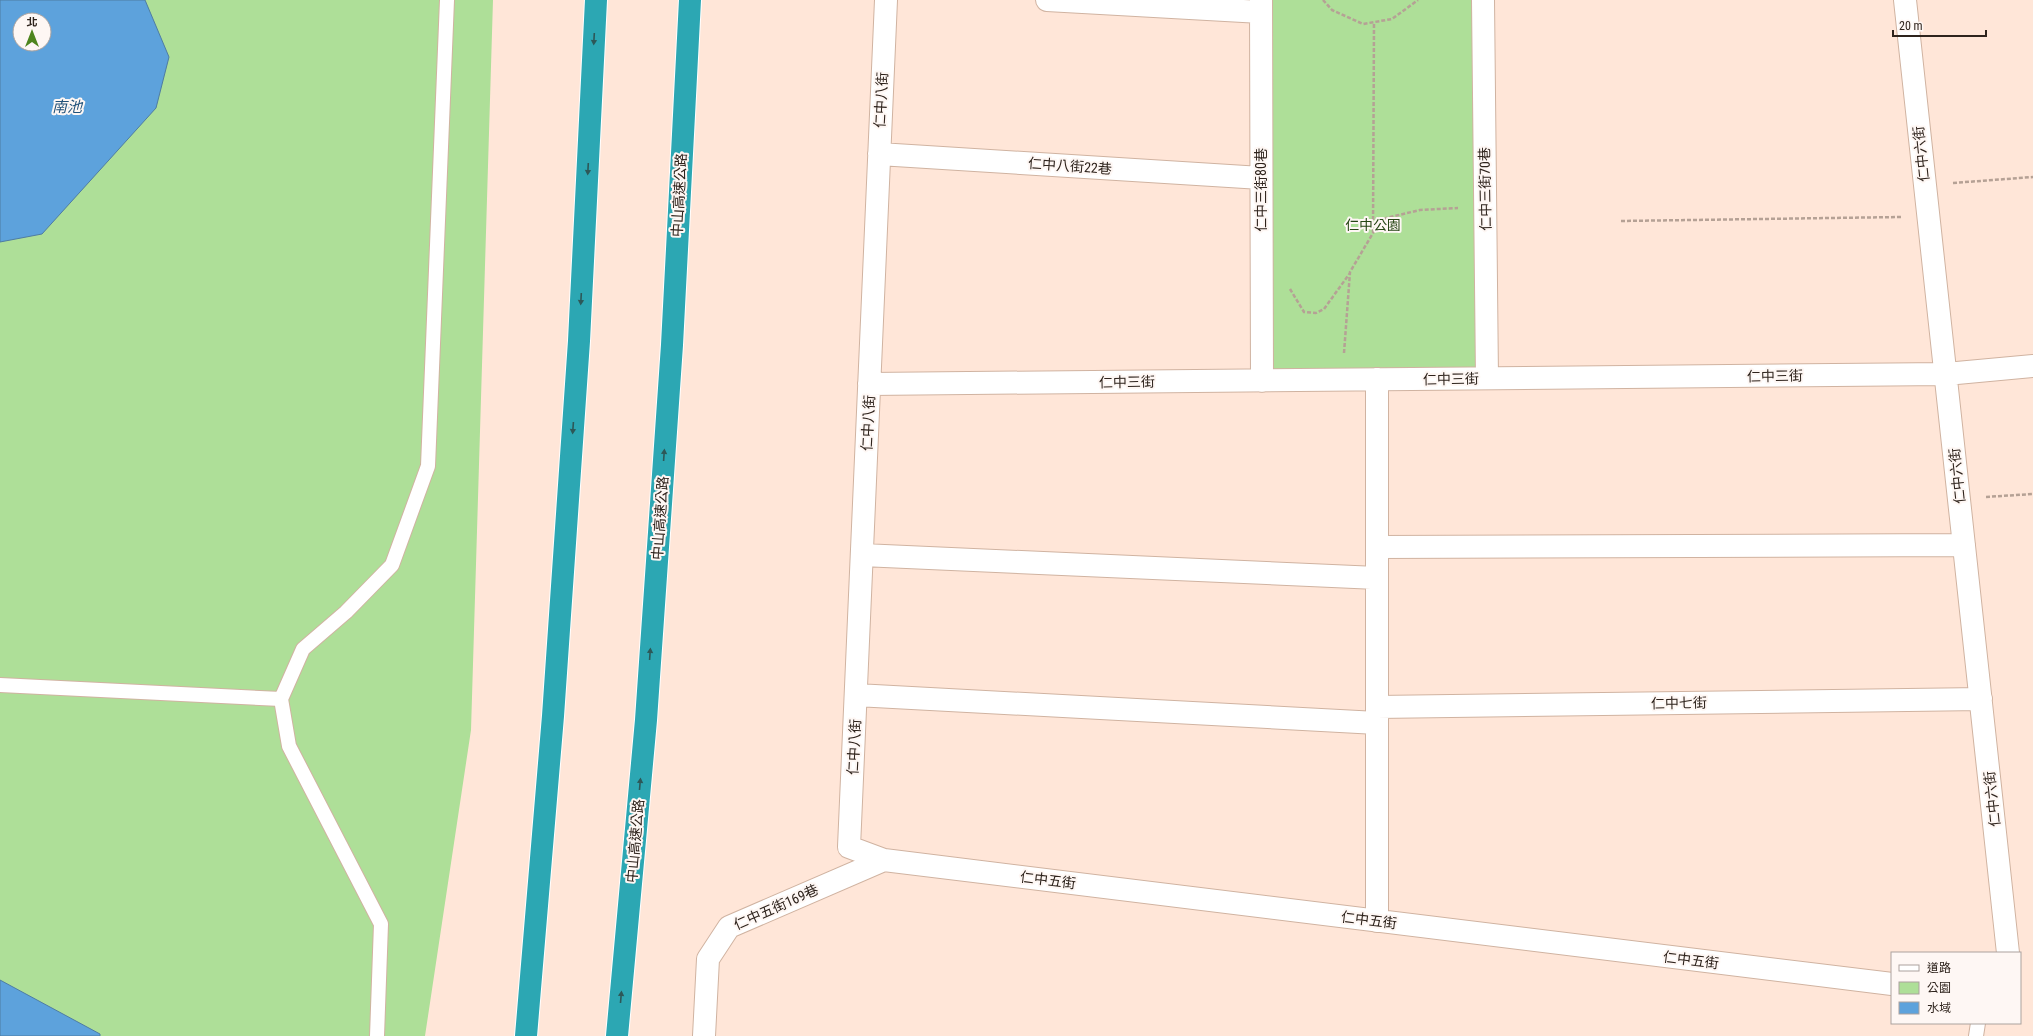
<svg xmlns="http://www.w3.org/2000/svg" width="2033" height="1036" font-family="'Roboto Condensed','Noto Sans TC',sans-serif">
<style>
.green{fill:#aedf98;fill-rule:evenodd}
.water{fill:#5da2dc;stroke:#4f7ca2;fill-rule:evenodd}
.lines{fill:none;stroke-linecap:round;stroke-linejoin:round}
.lane-casing{stroke:#d0b3a1;stroke-width:16}
.street-casing{stroke:#d0b3a1;stroke-width:24}
.highway-casing{stroke:#fff;stroke-width:24}
.path{stroke:#b5a195;stroke-width:2.5;stroke-dasharray:4 2;stroke-linecap:butt}
.lane{stroke:#fff;stroke-width:14}
.street{stroke:#fff;stroke-width:22}
.highway{stroke:#2ca7b3;stroke-width:22}
.oneway{fill:#2d5858}
.labels{text-anchor:middle;dominant-baseline:central;stroke-width:4;stroke-linejoin:round;paint-order:stroke}
.street-label{font-size:14px;fill:#2e231c;stroke:#fef7f4}
.park-label{font-size:14px;fill:#264615;stroke:#fef7f4}
.water-label{font-size:15px;font-style:italic;fill:#21527a;stroke:#fef7f4}
</style>
<rect width="100%" height="100%" fill="#ffe6d8"/>
<path class="green" d="M 0,0 L 493,0 L 471,730 L 425,1036 L 0,1036 ZM 20,20 L 44,20 L 44,44 L 20,44 Z
M 1261,0 L 1483,0 L 1487,378 L 1262,381 Z"/>
<path class="water" d="M 0,0 L 145,0 L 169,57 L 156,108 L 42,234 L 0,242 ZM 20,20 L 44,20 L 44,44 L 20,44 Z
M 0,980 L 100,1034 L 100,1036 L 0,1036 Z"/>
<g class="lines">
<defs>
<path id="lane" d="M 0,685 L 281,699
M 377,1036 L 381,924 L 289,746 L 281,699 L 303,649 L 346,612 L 392,565 L 428,466 L 447,0
M 1976,1036 L 1978,1023"/>
<path id="street" d="M 886,0 L 849,847 L 884,860 L 1892,984
M 1047,0 L 1261,12
M 1261,0 L 1262,381
M 1483,0 L 1487,378
M 1905,0 L 2008,953
M 879,154 L 1261,178
M 1377,379 L 1377,921
M 869,384 L 1946,374 L 2033,366
M 1377,547 L 1964,545
M 862,555 L 1377,578
M 856,695 L 1377,723
M 1377,707 L 1981,699
M 704,1036 L 708,959 L 729,927 L 884,860"/>
<path id="highway" d="M 526,1036 L 553,716 L 579,341 L 596,0
M 617,1036 L 646,720 L 672,345 L 690,0"/>
</defs>
<use href="#lane" class="lane-casing"/>
<use href="#street" class="street-casing"/>
<use href="#highway" class="highway-casing"/>
<path class="path" d="M 1323,0 L 1332,10 L 1363,24 L 1392,19 L 1418,0
M 1953,183 L 2033,177
M 1621,221 L 1901,217
M 1373,232 L 1374,22
M 1290,289 L 1304,312 L 1316,313 L 1324,309 L 1350,273
M 1344,353 L 1350,272 L 1373,233 L 1386,218 L 1420,210 L 1458,208
M 1986,497 L 2033,494"/>
<use href="#lane" class="lane"/>
<use href="#street" class="street"/>
<use href="#highway" class="highway"/>
</g>
<defs><path id="oneway-solid" d="M-6-.8H1V-3.2L6.5 0L1 3.2V.8H-6Z"/></defs>
<g class="oneway">
<use href="#oneway-solid" transform="translate(594 39) rotate(93)"/>
<use href="#oneway-solid" transform="translate(588 169) rotate(93)"/>
<use href="#oneway-solid" transform="translate(581 299) rotate(93)"/>
<use href="#oneway-solid" transform="translate(573 428) rotate(94)"/>
<use href="#oneway-solid" transform="translate(664 455) rotate(-86)"/>
<use href="#oneway-solid" transform="translate(650 654) rotate(-86)"/>
<use href="#oneway-solid" transform="translate(640 784) rotate(-85)"/>
<use href="#oneway-solid" transform="translate(621 997) rotate(-85)"/>
</g>
<g class="labels">
<g class="street-label">
<text transform="translate(881 100) rotate(-87)">仁中八街</text>
<text transform="translate(1921 154) rotate(-96)">仁中六街</text>
<text transform="translate(1070 166) rotate(4)">仁中八街22巷</text>
<text transform="translate(1485 189) rotate(-91)">仁中三街70巷</text>
<text transform="translate(1261 190) rotate(-90)">仁中三街80巷</text>
<text transform="translate(679 195) rotate(-87)">中山高速公路</text>
<text transform="translate(1775 376) rotate(-1)">仁中三街</text>
<text transform="translate(1451 379) rotate(-1)">仁中三街</text>
<text transform="translate(1127 382) rotate(-1)">仁中三街</text>
<text transform="translate(868 423) rotate(-87)">仁中八街</text>
<text transform="translate(1957 476) rotate(-96)">仁中六街</text>
<text transform="translate(660 518) rotate(-86)">中山高速公路</text>
<text transform="translate(1679 703) rotate(-1)">仁中七街</text>
<text transform="translate(854 747) rotate(-87)">仁中八街</text>
<text transform="translate(1992 799) rotate(-96)">仁中六街</text>
<text transform="translate(635 841) rotate(-85)">中山高速公路</text>
<text transform="translate(1048 880) rotate(7)">仁中五街</text>
<text transform="translate(776 907) rotate(-24)">仁中五街169巷</text>
<text transform="translate(1369 920) rotate(7)">仁中五街</text>
<text transform="translate(1691 960) rotate(7)">仁中五街</text>
</g>
<g class="park-label">
<text x="1373" y="225">仁中公園</text>
</g>
<g class="water-label">
<text x="67" y="107">南池</text>
</g>
</g>
<rect x="1891" y="952" width="130" height="72" fill="#fef7f4" stroke="#aba29e"/>
<rect x="1899" y="965" width="20" height="6" fill="#ffffff" stroke="#aba29e"/>
<text x="1927" y="972" font-size="12" fill="#2e231c">道路</text>
<rect x="1899" y="982" width="20" height="12" fill="#aedf98" stroke="#aba29e"/>
<text x="1927" y="992" font-size="12" fill="#2e231c">公園</text>
<rect x="1899" y="1002" width="20" height="12" fill="#5da2dc" stroke="#aba29e"/>
<text x="1927" y="1012" font-size="12" fill="#2e231c">水域</text>
<g transform="translate(32 32)"><circle r="19" fill="#fef7f4" stroke="#aba29e"/>
<path d="M0-3L7 15L0 10L-7 15Z" fill="#4e851e"/>
<text y="-6" font-size="11" font-weight="bold" text-anchor="middle" fill="#2e231c">北</text>
</g>
<path d="M1893 30v6h93v-6" fill="none" stroke="#2e231c" stroke-width="2"/>
<text x="1899" y="30" font-size="12" fill="#2e231c" stroke="#fef7f4" stroke-width="3" paint-order="stroke">20 m</text>
</svg>
